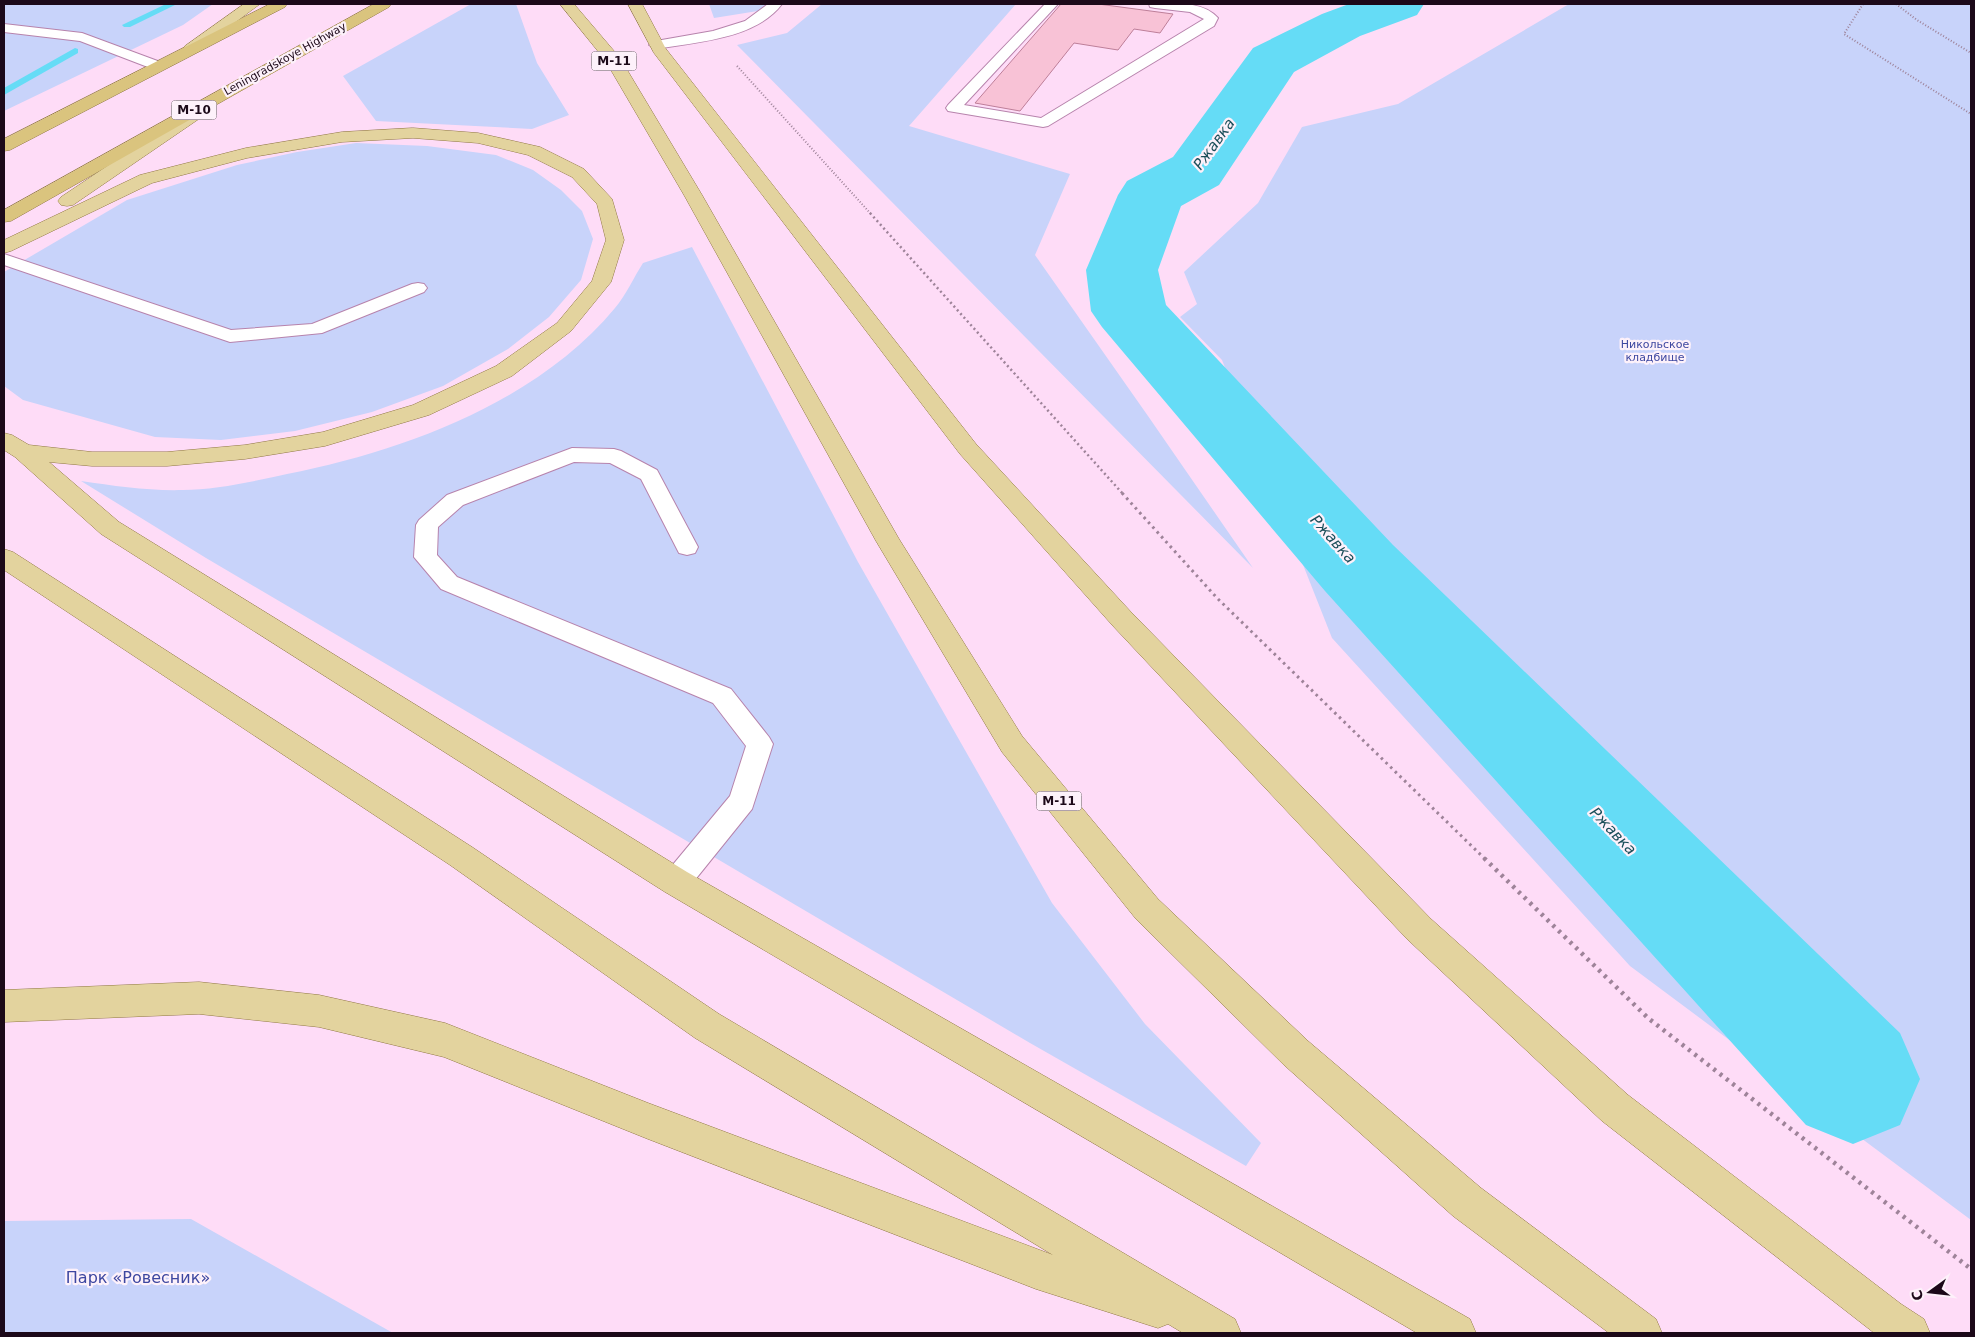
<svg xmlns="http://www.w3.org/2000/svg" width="1975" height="1337" font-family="'DejaVu Sans',sans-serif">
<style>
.green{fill:#c8d3fa}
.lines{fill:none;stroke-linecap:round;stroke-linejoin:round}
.stream{fill:#65dcf6;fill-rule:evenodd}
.river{fill:#65dcf6;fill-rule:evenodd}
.building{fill:#f8c2d6;stroke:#be7f99}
.service-casing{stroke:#b783ac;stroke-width:2}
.primary-casing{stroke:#917945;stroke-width:1}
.trunk-casing{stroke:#917945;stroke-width:1}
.path-far3{stroke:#9e8399;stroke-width:2;stroke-dasharray:1 2;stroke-linecap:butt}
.path-far2{stroke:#9e8399;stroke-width:2.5;stroke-dasharray:2 3;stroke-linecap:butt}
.path-far1{stroke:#9e8399;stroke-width:3;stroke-dasharray:2.5 4;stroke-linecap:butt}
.path{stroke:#9e8399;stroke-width:4.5;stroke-dasharray:3 5;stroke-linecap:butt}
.service{fill:#fff;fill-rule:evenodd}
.primary{fill:#e3d39e;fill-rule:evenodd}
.trunk{fill:#dac47e;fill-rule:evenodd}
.labels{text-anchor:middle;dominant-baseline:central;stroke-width:4.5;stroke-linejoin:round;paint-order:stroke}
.far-street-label{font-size:11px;fill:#1c0919;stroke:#fdf1fa}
.far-park-label{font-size:11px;fill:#3d47a0;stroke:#fdf1fa}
.shield{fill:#fdf1fa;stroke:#604f5c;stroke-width:1}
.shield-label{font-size:12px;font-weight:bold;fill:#1c0919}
.water-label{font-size:15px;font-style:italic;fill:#1a4e59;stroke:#fdf1fa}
.near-park-label{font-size:16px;fill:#3d47a0;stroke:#fdf1fa}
</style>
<rect width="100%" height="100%" fill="#fedcf7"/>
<path class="green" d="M 4,4 L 213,4 L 183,25 L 4,111 Z
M 471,4 L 516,4 L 537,63 L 569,115 L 532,129 L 376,121 L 343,76 Z
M 709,4 L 778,4 L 770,9 L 714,18 Z
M 822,4 L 1016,4 L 909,126 L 1070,174 L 1035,255 L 1148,416 L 1253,568 L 737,45 L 787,33 Z
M 1569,4 L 1971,4 L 1971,1220 L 1630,966 L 1332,638 L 1222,360 L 1180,317 L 1197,304 L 1184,272 L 1258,203 L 1302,127 L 1398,104 Z
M 356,143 L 427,146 L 496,155 L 533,170 L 561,190 L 582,211 L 593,239 L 581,280 L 549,317 L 508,349 L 443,386 L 372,412 L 295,431 L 221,440 L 155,437 L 23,400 L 4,386 L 4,272 L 127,200 L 237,165 L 297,152 Z
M 692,247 L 858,562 L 1052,903 L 1145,1024 L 1261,1143 L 1246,1166 L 1030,1043 L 206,558 L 81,481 C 115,486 149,491 183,490 C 214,490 256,481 287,474 C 404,451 537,402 615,308 C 626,295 634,277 643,263 Z
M 191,1219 L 393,1333 L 4,1333 L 4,1221 Z"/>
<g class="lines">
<path class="stream" d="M 166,4 L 177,4 L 130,27 L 124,27 L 122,25 Z
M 75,48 L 78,49 L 78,53 L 4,95 L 4,88 Z"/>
<path class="river" d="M 1349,4 L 1424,4 L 1417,15 L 1360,36 L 1294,72 L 1219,185 L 1181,206 L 1158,270 L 1166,305 L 1393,545 L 1900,1033 L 1920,1079 L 1900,1125 L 1853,1144 L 1806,1125 L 1325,591 L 1102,327 L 1091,311 L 1086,270 L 1118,195 L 1127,181 L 1173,157 L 1253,48 L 1322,14 Z"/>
</g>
<path class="building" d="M 1061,4 L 1098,4 L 1173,14 L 1160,33 L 1134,29 L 1118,50 L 1074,43 L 1020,111 L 975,103 Z"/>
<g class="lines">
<defs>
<path id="service" d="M 768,4 L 782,4 C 756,39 696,42 656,49 L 649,45 L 656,41 L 713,31 L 745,21 Z
M 1045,4 L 1058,4 L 964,105 L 1041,118 L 1204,19 L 1190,12 L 1155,8 L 1150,7 L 1149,4 C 1171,4 1202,0 1218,18 L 1214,26 L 1048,126 L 1043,127 L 948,111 L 946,108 L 948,105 Z
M 4,24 L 82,33 L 163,63 L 165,66 L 158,70 L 153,69 L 80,41 L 4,32 Z
M 4,254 L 231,330 L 312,324 L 412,284 L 418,283 L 424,284 L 427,288 L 424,292 L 322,333 L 230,342 L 4,265 Z
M 572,448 L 614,449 L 621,451 L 657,470 L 698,547 L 695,553 L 687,555 L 679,553 L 641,479 L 610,463 L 574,462 L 463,505 L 438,527 L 437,555 L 457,577 L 731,689 L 769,737 L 773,744 L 752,809 L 686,891 L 676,895 L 666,891 L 662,882 L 666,873 L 730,796 L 746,746 L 713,703 L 441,589 L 414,557 L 416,525 L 419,520 L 447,495 Z"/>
<path id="primary" d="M 244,4 L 260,4 L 195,52 L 185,52 L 183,49 L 185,46 Z
M 560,4 L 574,4 L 620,58 L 702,195 L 899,539 L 1022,736 L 1158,899 L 1308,1041 L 1481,1188 L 1656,1319 L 1662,1333 L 1609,1333 L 1453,1216 L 1284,1065 L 1136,919 L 1002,752 L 876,541 L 684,195 L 605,60 Z
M 628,4 L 642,4 L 666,49 L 976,444 L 1131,612 L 1431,919 L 1628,1095 L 1901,1304 L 1924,1319 L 1930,1333 L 1873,1332 L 1602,1121 L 1407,939 L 1113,626 L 960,454 L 654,53 Z
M 203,104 L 209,106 L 211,109 L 209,112 L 73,205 L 67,206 L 61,205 L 58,201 L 61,197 L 197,106 Z
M 413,128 L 478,133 L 540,147 L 584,169 L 612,199 L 624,240 L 611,282 L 571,331 L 512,376 L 429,415 L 325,446 L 245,459 L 167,466 L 92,466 L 49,462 L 119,522 L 687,872 L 1470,1319 L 1476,1333 L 1417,1333 L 665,892 L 101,534 L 15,457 L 4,450 L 4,433 L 12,435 L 29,445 L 92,452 L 167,452 L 245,445 L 323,432 L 413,405 L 496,366 L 557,323 L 592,281 L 606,240 L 597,204 L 572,177 L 528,155 L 478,143 L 413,138 L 342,142 L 247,158 L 152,183 L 11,251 L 4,253 L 4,240 L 140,175 L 246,148 L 342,132 Z
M 4,549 L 13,552 L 472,847 L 719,1014 L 1235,1319 L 1241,1333 L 1183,1333 L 1168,1324 L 1158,1328 L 1036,1289 L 648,1139 L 444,1057 L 319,1027 L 199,1014 L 4,1022 L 4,990 L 199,982 L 319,995 L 445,1023 L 648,1103 L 1053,1255 L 695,1038 L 450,865 L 4,570 Z"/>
<path id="trunk" d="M 270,4 L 287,4 L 285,7 L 10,150 L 4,151 L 4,139 Z
M 374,4 L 391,4 L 389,7 L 11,221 L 4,222 L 4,210 Z"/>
</defs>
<use href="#service" class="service-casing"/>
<use href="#primary" class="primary-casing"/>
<use href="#trunk" class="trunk-casing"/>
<path class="path-far3" d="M 1863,4 L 1844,34 L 1971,114
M 1896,4 L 1917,20 L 1971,53
M 737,66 L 871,214"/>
<path class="path-far2" d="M 870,213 L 1123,494"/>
<path class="path-far1" d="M 1122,493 L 1217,598 L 1485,859"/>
<path class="path" d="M 1484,858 L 1648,1018 L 1971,1269"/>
<use href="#service" class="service"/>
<use href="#primary" class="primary"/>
<use href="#trunk" class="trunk"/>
</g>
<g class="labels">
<g class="far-street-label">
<text transform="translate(285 59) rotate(-29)">Leningradskoye Highway</text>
</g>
<g class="far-park-label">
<text x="1655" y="344">Никольское<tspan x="1655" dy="13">кладбище</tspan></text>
</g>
<g class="shield">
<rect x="591.5" y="51.5" width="45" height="19" rx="4"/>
<rect x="171.5" y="100.5" width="45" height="19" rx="4"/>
<rect x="1036.5" y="791.5" width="45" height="19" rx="4"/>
</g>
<g class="shield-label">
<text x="614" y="61">М-11</text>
<text x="194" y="110">М-10</text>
<text x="1059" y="801">М-11</text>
</g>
<g class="water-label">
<text transform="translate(1214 144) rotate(-54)">Ржавка</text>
<text transform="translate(1333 539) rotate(48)">Ржавка</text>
<text transform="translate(1613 831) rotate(46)">Ржавка</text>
</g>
<g class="near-park-label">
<text x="138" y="1277">Парк «Ровесник»</text>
</g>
</g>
<rect width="1975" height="1337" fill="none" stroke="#1c0919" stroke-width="10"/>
<g transform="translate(1930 1292) rotate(255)" stroke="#fdf1fa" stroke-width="4" paint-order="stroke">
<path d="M0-4L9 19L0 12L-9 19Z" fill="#1c0919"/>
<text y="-8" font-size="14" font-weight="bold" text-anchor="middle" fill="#1c0919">С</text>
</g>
</svg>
